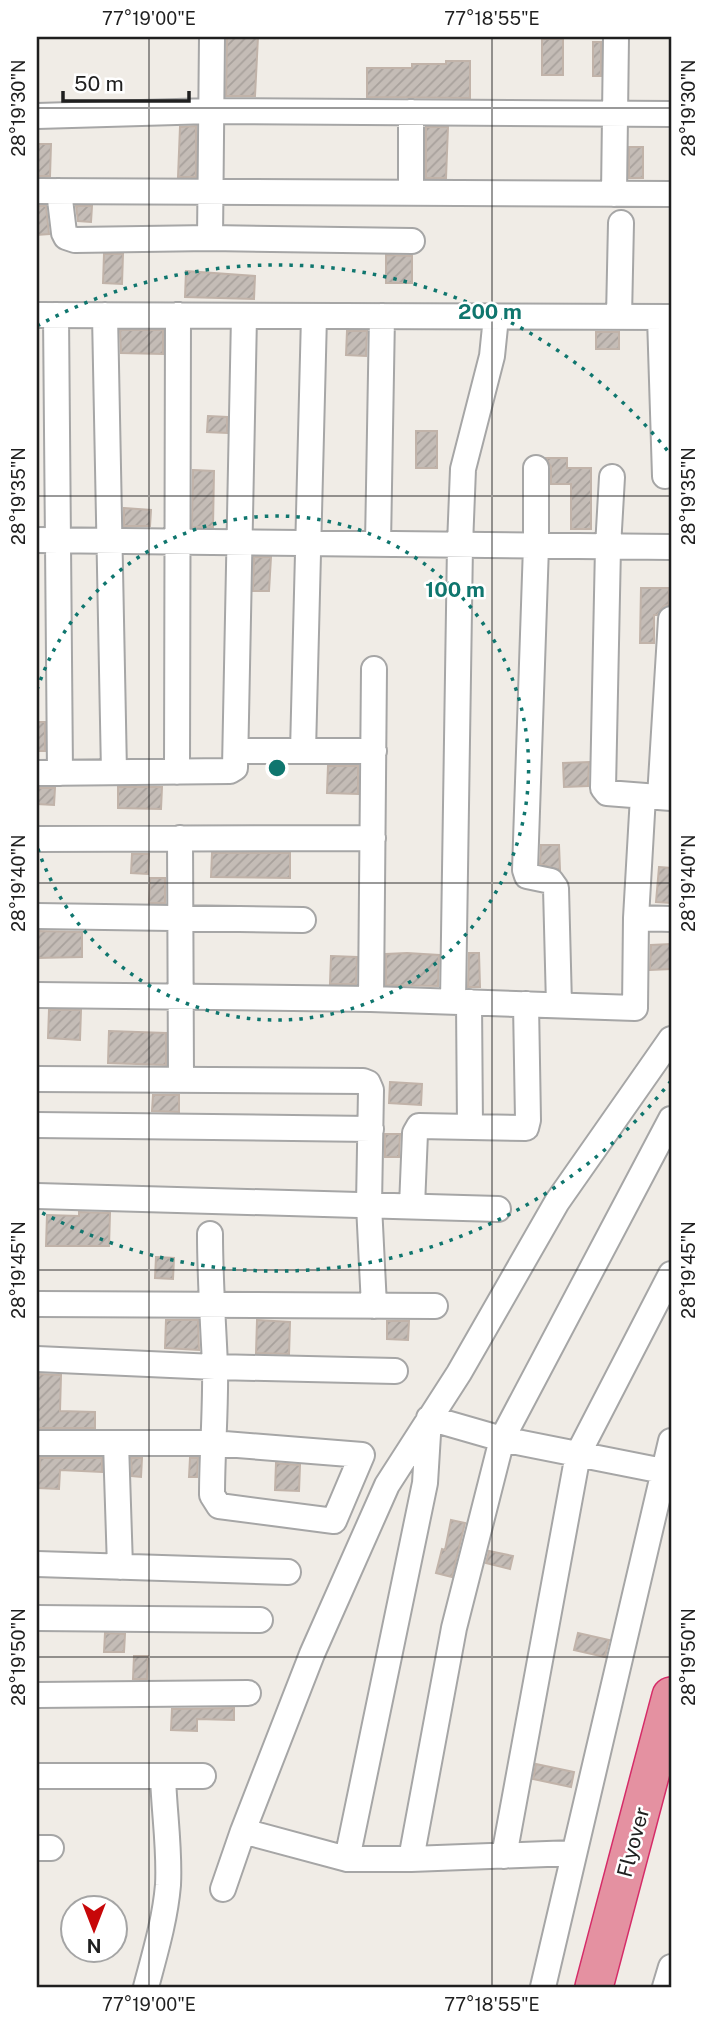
<svg xmlns="http://www.w3.org/2000/svg" width="708" height="2024" font-family="'Public Sans',sans-serif">
<style>
.building{fill:url(#building-hatch);stroke:#c1b3a9;stroke-width:2}
.lines{fill:none;stroke-linecap:round;stroke-linejoin:round}
.minor-casing{stroke:#a6a6a6;stroke-width:28}
.highway-casing{stroke:#d52c68;stroke-width:40}
.minor{stroke:#fff;stroke-width:24}
.highway{stroke:#e491a1;stroke-width:37}
.ticks{fill:none;stroke:#1f1f1f;stroke-width:2;stroke-opacity:0.45}
.ring{fill:none;stroke:#0f766e;stroke-width:3.5;stroke-dasharray:3.5 7}
.labels{text-anchor:middle;dominant-baseline:central;stroke-width:5;stroke-linejoin:round;paint-order:stroke}
.street-label{font-size:21px;fill:#1f1f1f;stroke:#fff}
.centre{fill:#0f766e;stroke:#fff;stroke-width:3.5}
.ring-label{font-size:21px;text-anchor:middle;font-weight:bold;fill:#0f766e;stroke:#fff;stroke-width:5;stroke-linejoin:round;paint-order:stroke}
.neatline{fill:none;stroke:#1f1f1f;stroke-width:2.5}
.ticks-label{font-size:18px;text-anchor:middle;fill:#1f1f1f}
</style>
<defs>
<pattern id="building-hatch" width="6" height="6" patternUnits="userSpaceOnUse" patternTransform="scale(1.75)"><rect width="6" height="6" fill="#c4bcb6"/><path d="M-1 1l2-2M0 6l6-6M5 7l2-2" fill="none" stroke="#a8a19c"/></pattern>
</defs>
<rect width="100%" height="100%" fill="#f0ece6"/>
<path class="building" d="M 227,37 L 258,37 L 255,96 L 226,96 Z
M 542,39 L 563,39 L 563,75 L 542,75 Z
M 593,42 L 601,42 L 601,76 L 593,76 Z
M 446,61 L 470,61 L 470,98 L 367,97 L 367,68 L 412,68 L 412,64 L 446,64 Z
M 196,126 L 196,177 L 178,177 L 180,127 Z
M 426,127 L 448,127 L 446,178 L 426,178 Z
M 37,144 L 51,144 L 50,176 L 37,176 Z
M 629,147 L 643,147 L 643,178 L 629,178 Z
M 37,206 L 46,206 L 49,234 L 37,235 Z
M 76,206 L 92,206 L 91,222 L 78,221 Z
M 104,254 L 123,254 L 122,284 L 103,283 Z
M 386,255 L 412,256 L 412,283 L 386,283 Z
M 186,271 L 255,276 L 254,299 L 185,297 Z
M 120,330 L 163,330 L 163,354 L 121,353 Z
M 347,331 L 367,331 L 366,356 L 346,355 Z
M 596,332 L 619,332 L 619,349 L 596,349 Z
M 208,416 L 227,417 L 227,433 L 207,432 Z
M 416,431 L 437,431 L 437,468 L 416,468 Z
M 546,458 L 567,458 L 567,468 L 591,468 L 591,529 L 571,529 L 571,484 L 551,484 L 551,467 Z
M 193,470 L 214,471 L 213,527 L 192,527 Z
M 124,508 L 151,510 L 150,526 L 124,526 Z
M 254,557 L 271,557 L 269,591 L 253,591 Z
M 641,588 L 669,588 L 669,605 L 664,606 L 657,615 L 654,615 L 654,643 L 640,643 Z
M 37,722 L 45,722 L 45,751 L 37,751 Z
M 589,762 L 588,786 L 564,787 L 563,763 Z
M 328,766 L 358,766 L 358,794 L 327,793 Z
M 118,787 L 162,787 L 161,809 L 118,808 Z
M 37,788 L 55,788 L 54,805 L 37,804 Z
M 541,845 L 559,845 L 560,870 L 540,864 Z
M 212,853 L 290,853 L 290,878 L 211,877 Z
M 132,854 L 149,854 L 148,874 L 131,873 Z
M 659,867 L 671,868 L 671,903 L 656,902 Z
M 150,878 L 165,878 L 165,903 L 149,903 Z
M 37,931 L 82,932 L 82,957 L 37,958 Z
M 671,944 L 671,969 L 650,970 L 651,945 Z
M 407,953 L 439,955 L 438,986 L 386,985 L 386,954 Z
M 469,953 L 479,953 L 480,987 L 468,987 Z
M 331,956 L 357,957 L 356,984 L 330,984 Z
M 49,1010 L 81,1010 L 80,1040 L 48,1038 Z
M 109,1031 L 166,1033 L 166,1065 L 108,1063 Z
M 390,1082 L 422,1084 L 421,1105 L 389,1103 Z
M 153,1095 L 179,1095 L 179,1112 L 152,1111 Z
M 385,1134 L 400,1134 L 399,1157 L 385,1157 Z
M 79,1212 L 110,1213 L 109,1246 L 46,1246 L 47,1215 L 79,1216 Z
M 156,1257 L 174,1258 L 173,1279 L 155,1278 Z
M 166,1320 L 198,1320 L 199,1350 L 165,1348 Z
M 257,1320 L 290,1322 L 289,1354 L 256,1353 Z
M 387,1321 L 409,1321 L 408,1340 L 387,1339 Z
M 37,1374 L 61,1375 L 60,1411 L 95,1412 L 95,1428 L 37,1428 Z
M 40,1458 L 102,1458 L 102,1472 L 60,1470 L 59,1489 L 38,1488 Z
M 131,1458 L 142,1458 L 141,1477 L 132,1476 Z
M 190,1458 L 198,1458 L 197,1477 L 189,1477 Z
M 276,1463 L 300,1465 L 299,1491 L 275,1490 Z
M 451,1520 L 465,1523 L 452,1577 L 436,1573 L 442,1549 L 445,1550 Z
M 489,1551 L 513,1556 L 510,1569 L 486,1563 Z
M 105,1633 L 125,1634 L 124,1652 L 104,1652 Z
M 578,1633 L 609,1640 L 605,1657 L 574,1650 Z
M 134,1656 L 148,1656 L 147,1679 L 133,1679 Z
M 234,1708 L 234,1720 L 197,1719 L 197,1731 L 171,1730 L 172,1709 Z
M 536,1764 L 574,1772 L 571,1787 L 533,1779 Z"/>
<g class="lines">
<defs>
<path id="minor" d="M 37,116 L 211,111 L 671,114
M 37,191 L 671,194
M 59,191 L 64,233 L 66,237 L 75,240 L 210,238 L 412,241
M 411,193 L 411,112
M 614,194 L 616,37
M 210,238 L 212,37
M 37,315 L 671,317
M 56,315 L 60,773
M 105,315 L 114,772
M 619,317 L 621,223
M 660,317 L 665,476
M 536,468 L 536,546 L 525,870 L 527,876 L 551,881 L 556,888 L 559,1005
M 612,477 L 608,547 L 603,788 L 607,793 L 671,798
M 37,540 L 671,547
M 378,544 L 382,316
M 237,751 L 374,751
M 303,751 L 314,316
M 177,772 L 178,315
M 37,773 L 230,771 L 235,768 L 244,316
M 660,797 L 671,619
M 180,838 L 181,1079
M 37,839 L 373,838
M 37,916 L 303,920
M 636,918 L 671,919
M 37,995 L 371,999 L 635,1008 L 636,918 L 643,796
M 371,999 L 374,669
M 453,1001 L 460,545 L 463,469 L 492,356 L 496,317
M 469,1002 L 470,1127
M 37,1079 L 363,1081 L 368,1083 L 371,1090 L 369,1205 L 374,1306
M 37,1125 L 371,1129
M 37,1196 L 498,1209
M 412,1206 L 415,1133 L 419,1126 L 526,1128 L 528,1120 L 526,1004
M 37,1304 L 435,1306
M 37,1359 L 215,1367 L 395,1371
M 37,1443 L 212,1443 L 362,1455 L 334,1521 L 219,1506 L 212,1495 C 212,1452 216,1408 215,1365 C 213,1321 210,1278 210,1234
M 116,1443 L 120,1567
M 37,1564 L 288,1572
M 37,1618 L 260,1620
M 37,1695 L 248,1693
M 37,1776 L 203,1776
M 37,1848 L 51,1848
M 573,1853 L 411,1859 L 347,1859 L 243,1831 L 312,1654 L 387,1485 L 459,1373 L 557,1202 L 671,1039
M 504,1856 L 578,1454 L 671,1274
M 347,1859 L 425,1483 L 429,1418 L 502,1439 L 663,1471
M 411,1859 L 454,1628 L 502,1439 L 671,1119
M 223,1889 L 243,1831
M 146,1987 C 155,1953 165,1920 168,1885 C 170,1849 164,1812 163,1776
M 543,1987 L 671,1441
M 665,1987 L 671,1967"/>
<path id="highway" d="M 594,1987 L 671,1696"/>
</defs>
<use href="#minor" class="minor-casing"/>
<use href="#highway" class="highway-casing"/>
<use href="#minor" class="minor"/>
<use href="#highway" class="highway"/>
</g>
<path class="ticks" d="M 149,37 L 149,1987M 492,37 L 492,1987M 37,108 L 671,108M 37,496 L 671,496M 37,883 L 671,883M 37,1270 L 671,1270M 37,1657 L 671,1657"/>
<g class="ring">
<path d="M37 690A252 252 0 1 1 37 846"/>
<path d="M671 1081A503 503 0 0 1 37 1210M37 326A503 503 0 0 1 671 455"/>
</g>
<g class="labels">
<g class="street-label">
<text transform="translate(633 1842) rotate(-75)">Flyover</text>
</g>
</g>
<circle cx="277" cy="768" r="10" class="centre"/>
<g class="ring-label">
<text x="490" y="319">200 m</text>
<text x="455" y="597">100 m</text>
</g>
<rect width="708" height="2024" fill="none" stroke="#ffffff" stroke-width="77"/>
<g transform="translate(94 1929) rotate(180)"><circle r="33" fill="#ffffff" stroke="#a5a5a5" stroke-width="2"/>
<path d="M0-5L12 26L0 18L-12 26Z" fill="#c70709"/>
<text y="-10" font-size="19" font-weight="bold" text-anchor="middle" fill="#1f1f1f">N</text>
</g>
<path d="M63 91v10h126v-10" fill="none" stroke="#1f1f1f" stroke-width="3.5"/>
<text x="74" y="91" font-size="21" fill="#1f1f1f" stroke="#ffffff" stroke-width="5" paint-order="stroke">50 m</text>
<rect x="38" y="38" width="632" height="1948" class="neatline"/>
<g class="ticks-label">
<text x="149" y="25">77°19'00"E</text>
<text x="492" y="25">77°18'55"E</text>
<text transform="translate(689 108) rotate(-90)" y="6">28°19'30"N</text>
<text transform="translate(19 108) rotate(-90)" y="6">28°19'30"N</text>
<text transform="translate(689 496) rotate(-90)" y="6">28°19'35"N</text>
<text transform="translate(19 496) rotate(-90)" y="6">28°19'35"N</text>
<text transform="translate(19 883) rotate(-90)" y="6">28°19'40"N</text>
<text transform="translate(689 883) rotate(-90)" y="6">28°19'40"N</text>
<text transform="translate(689 1270) rotate(-90)" y="6">28°19'45"N</text>
<text transform="translate(19 1270) rotate(-90)" y="6">28°19'45"N</text>
<text transform="translate(19 1657) rotate(-90)" y="6">28°19'50"N</text>
<text transform="translate(689 1657) rotate(-90)" y="6">28°19'50"N</text>
<text x="149" y="2011">77°19'00"E</text>
<text x="492" y="2011">77°18'55"E</text>
</g>
</svg>
